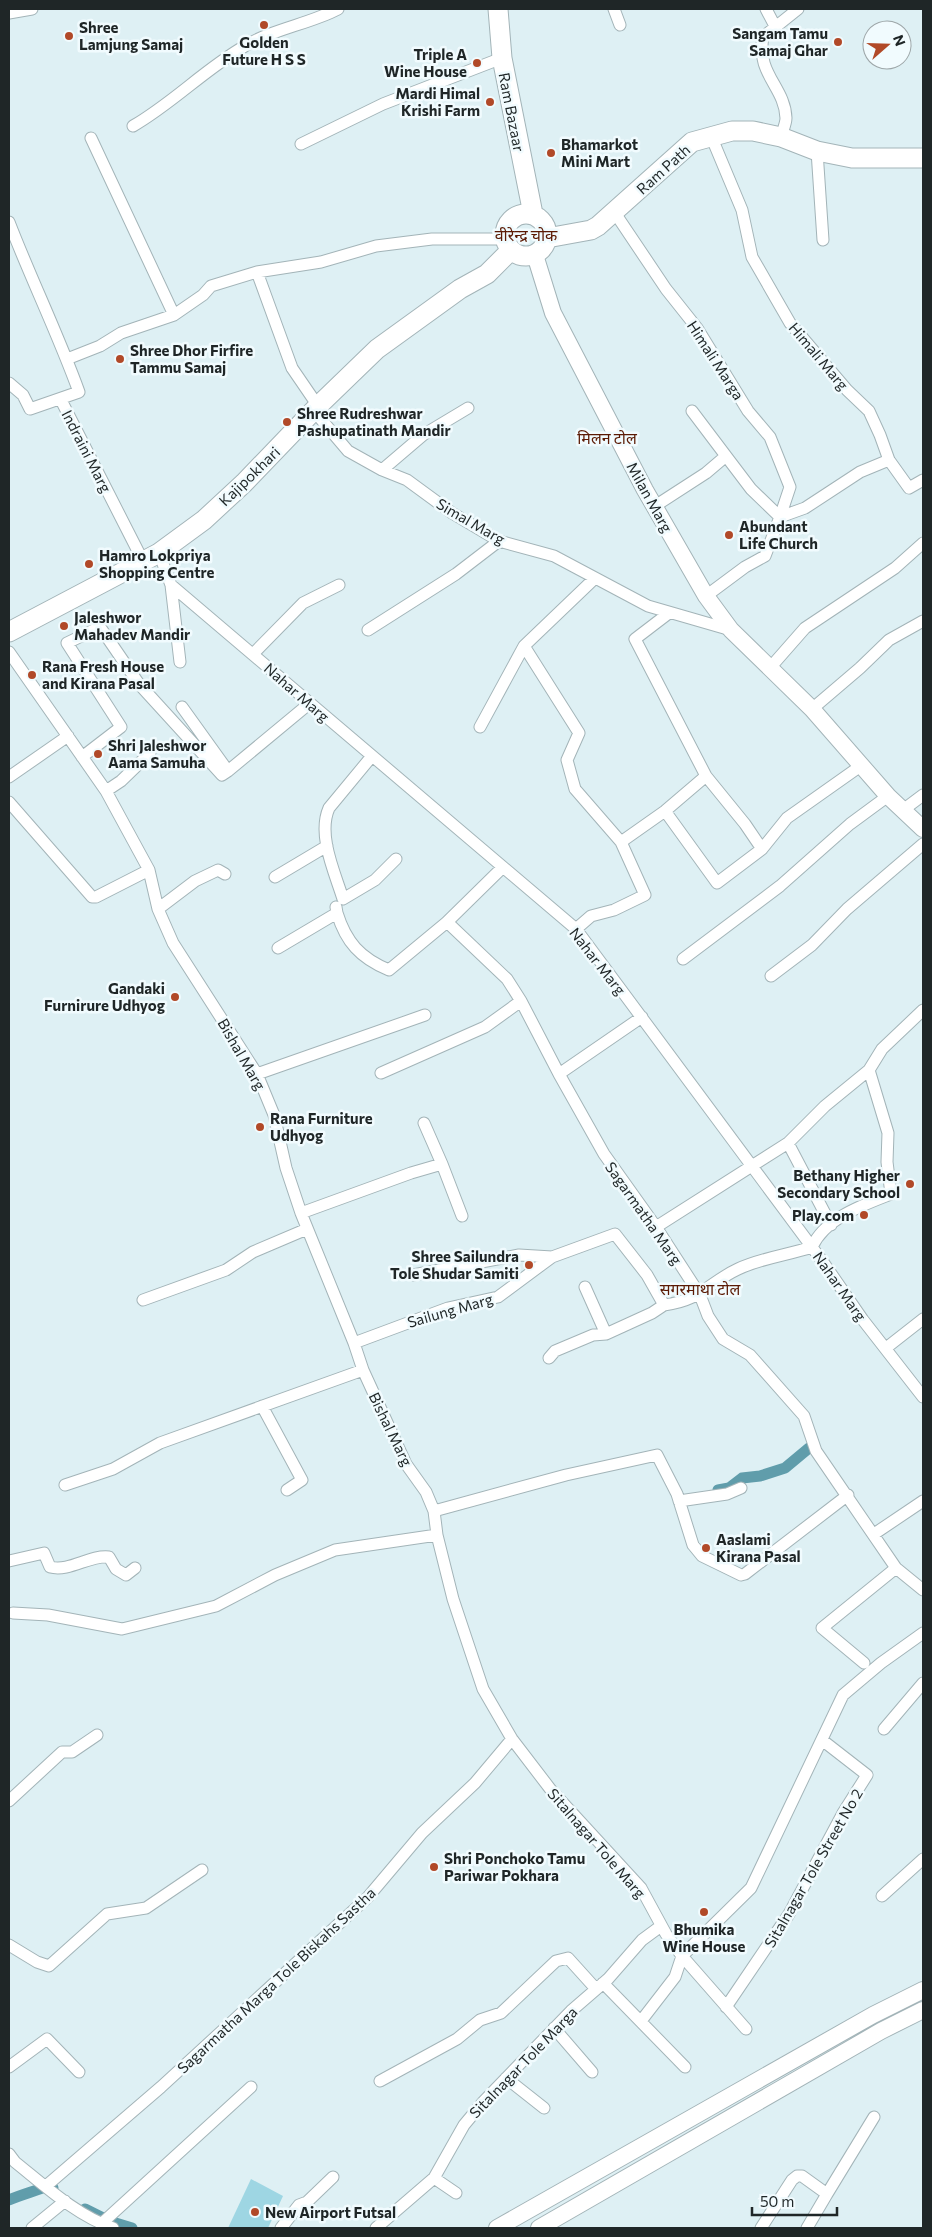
<svg xmlns="http://www.w3.org/2000/svg" width="932" height="2237" font-family="Commissioner,'Noto Sans Devanagari',sans-serif">
<style>
.park{fill:#9ed6e3}
.lines{fill:none;stroke-linecap:round;stroke-linejoin:round}
.canal{stroke:#609dab;stroke-width:11}
.street-casing{stroke:#a3b4b8;stroke-width:13}
.secondary-casing{stroke:#a3b4b8;stroke-width:18}
.primary-casing{stroke:#a3b4b8;stroke-width:21}
.street{stroke:#fff;stroke-width:11}
.secondary{stroke:#fff;stroke-width:16}
.primary{stroke:#fff;stroke-width:19}
.poi-dot{fill:#b14928;stroke:#f1fbfe;stroke-width:2}
.labels{text-anchor:middle;dominant-baseline:central;stroke-width:5;stroke-linejoin:round;paint-order:stroke}
.poi-label{font-size:15px;font-weight:bold;fill:#1f2627;stroke:#f1fbfe;text-anchor:start}
.street-label{font-size:15px;fill:#1f2627;stroke:#f1fbfe}
.neighbourhood-label{font-size:16px;fill:#5b1a04;stroke:#f1fbfe}
</style>
<rect width="100%" height="100%" fill="#def0f4"/>
<path class="park" d="M 251,2179 L 283,2196 L 268,2228 L 228,2228 Z"/>
<g class="lines">
<path class="canal" d="M 718,1490 L 729,1488 L 742,1478 L 760,1476 L 785,1468 L 809,1448
M 9,2200 C 23,2194 36,2191 50,2185 L 53,2188
M 85,2209 L 109,2221 L 132,2228"/>
<defs>
<path id="street" d="M 614,9 L 620,25
M 766,9 L 776,28
M 9,13 L 32,9
M 133,126 C 173,103 205,69 245,46 C 273,29 309,24 338,9
M 711,136 L 742,210 L 752,257 L 790,323 L 847,390 L 869,411 L 880,435 L 889,460 L 909,488 L 923,480
M 781,137 C 782,132 786,124 786,118 C 785,87 756,74 763,37 L 798,9
M 91,138 L 174,315
M 301,144 L 383,104 L 502,58
M 817,151 L 823,240
M 615,213 L 666,289 L 697,328 L 748,411 L 770,437 L 790,487 L 780,517 L 751,489 L 726,456
M 9,222 C 31,279 58,334 79,392 L 30,409 L 23,395 L 9,383
M 257,272 L 292,368 L 318,406
M 67,359 L 100,346 L 121,333 L 174,315 L 203,295 L 211,286 L 257,272 L 321,262 L 376,246 L 432,239 L 498,239 L 504,235
M 61,400 L 143,561
M 314,411 L 348,451 L 382,470 L 407,480 L 452,513 L 499,541 L 554,556 L 648,606 L 731,630
M 382,470 L 423,435 L 468,408
M 655,506 L 706,473 L 726,456 L 692,411
M 159,553 L 171,585 L 576,929 L 823,1262 L 863,1320 L 923,1397
M 171,585 L 180,662
M 706,596 L 745,567 L 765,556 L 780,517 L 805,508 L 860,472 L 889,460
M 669,613 L 635,639 L 706,776
M 368,630 L 456,574 L 499,541
M 524,646 L 579,733 L 567,760 L 575,789 L 621,842 L 645,895 L 614,910 L 591,916 L 576,929
M 9,652 L 106,791 L 149,870 L 158,909 L 173,943 L 257,1074 L 274,1115 L 286,1168 L 301,1213 L 354,1343 L 363,1370 L 406,1464 L 426,1492 L 434,1511 L 437,1535 L 453,1599 L 483,1689 L 512,1739 L 551,1790 L 641,1888 L 666,1934 L 682,1956 L 746,2029
M 253,654 L 303,603 L 339,585
M 769,669 L 805,628 L 895,568 L 923,543
M 182,707 L 228,771 L 310,703
M 812,709 L 860,668 L 889,640 L 923,621
M 480,727 L 524,646 L 594,579
M 372,756 L 329,808 C 317,835 335,873 343,899 L 375,880 L 396,859
M 82,757 L 121,727 L 67,643 L 100,627 L 139,684 L 222,775 L 228,771
M 9,777 L 68,736
M 106,791 L 121,781 L 150,753
M 9,802 L 92,897 L 96,897 L 149,870
M 903,810 L 923,795
M 665,811 L 717,883 L 762,849 L 787,818 L 862,765
M 621,842 L 665,811 L 706,776 L 745,824 L 762,849
M 503,867 L 447,922 L 507,979 L 521,1001
M 275,877 L 327,846
M 158,909 L 195,881 L 218,870 L 225,874
M 337,913 C 346,942 360,958 389,970 L 447,922
M 278,948 L 337,913 L 336,907
M 683,959 L 780,886 L 850,824 L 888,796
M 771,976 L 812,945 L 847,909 L 923,844
M 642,1017 L 559,1074 L 604,1154 L 656,1227 L 700,1295 L 708,1316 L 723,1339 L 750,1355 L 804,1416 L 816,1451 L 896,1568 L 923,1590
M 381,1073 L 485,1027 L 521,1001 L 559,1074
M 257,1074 L 425,1015
M 788,1143 L 825,1106 L 869,1070
M 442,1164 L 462,1216
M 301,1213 L 411,1173 L 442,1164 L 424,1123
M 656,1227 L 788,1143 L 831,1225
M 812,1247 C 825,1218 863,1205 891,1194 L 887,1162 L 888,1133 L 869,1070 L 882,1049 L 923,1010
M 413,1275 L 519,1255 L 552,1257
M 585,1287 L 606,1334
M 143,1300 L 226,1270 L 253,1252 L 307,1229
M 354,1343 L 448,1308 L 498,1297 L 552,1257 L 615,1234 L 647,1275 L 664,1305 C 702,1300 708,1283 738,1269 C 761,1258 788,1255 812,1247
M 886,1348 L 923,1319
M 549,1358 L 555,1351 L 593,1335 L 606,1334 L 652,1313 L 664,1305
M 262,1406 L 302,1480 L 287,1490
M 65,1485 L 113,1469 L 160,1443 L 363,1370
M 679,1501 L 727,1494 L 741,1488
M 434,1511 L 566,1475 L 657,1455 L 677,1494 L 693,1545 L 702,1556 L 741,1575 L 745,1574 L 848,1495
M 874,1534 L 923,1501
M 9,1561 L 44,1553 L 50,1567 C 70,1572 89,1555 109,1557 L 116,1569 L 126,1575 L 135,1568
M 13,1613 L 48,1615 L 122,1629 L 216,1606 L 275,1575 L 335,1550 L 437,1535
M 864,1663 L 822,1628 L 896,1568
M 884,1729 L 923,1683
M 9,1801 L 62,1752 L 72,1752 L 97,1735
M 882,1896 L 923,1859
M 9,1945 L 37,1962 L 49,1966 L 107,1914 L 146,1908 L 202,1870
M 603,1983 L 685,2067
M 726,2007 L 789,1914 L 843,1813 L 867,1775 L 822,1740
M 641,2021 L 675,1977 L 682,1956 L 751,1888 L 843,1695 L 881,1663 L 923,1633
M 554,2028 L 592,2072
M 9,2067 L 47,2039 L 79,2072
M 506,2078 L 544,2108
M 380,2081 L 457,2039 L 480,2020 L 501,2013 L 556,1961 L 568,1958 L 596,1989
M 9,2154 L 15,2162 C 45,2186 76,2215 113,2228
M 434,2178 L 456,2193
M 46,2186 L 161,2087 L 368,1897 L 422,1833 L 475,1783 L 512,1739
M 101,2224 L 251,2087
M 32,2228 L 65,2201
M 281,2228 L 299,2205 L 307,2202 L 333,2177
M 376,2228 L 434,2178 L 464,2125 L 484,2101 L 571,2011 L 608,1979 L 642,1940 L 661,1926
M 761,2228 L 792,2180 L 797,2176 L 802,2176 L 827,2194 L 874,2117
M 807,2228 L 827,2194"/>
<path id="secondary" d="M 535,255 L 553,313 L 645,490 L 706,596 L 731,630 L 812,709 L 888,796 L 923,829
M 497,2228 L 873,2015 L 923,1990
M 539,2228 L 881,2031 L 923,2010"/>
<path id="primary" d="M 498,9 L 502,58 L 533,214
M505 235a21 21 0 1 1 42 0a21 21 0 1 1-42 0Z
M 547,238 L 591,230 L 598,226 L 692,142 L 732,131 L 753,131 L 781,137 L 817,151 L 852,158 L 923,158
M 9,632 L 159,553 L 204,520 L 244,483 L 318,406 L 377,349 L 460,289 L 487,274 L 511,250"/>
</defs>
<use href="#street" class="street-casing"/>
<use href="#secondary" class="secondary-casing"/>
<use href="#primary" class="primary-casing"/>
<use href="#street" class="street"/>
<use href="#secondary" class="secondary"/>
<use href="#primary" class="primary"/>
</g>
<g class="poi-dot">
<circle cx="264" cy="25" r="5"/>
<circle cx="69" cy="36" r="5"/>
<circle cx="838" cy="42" r="5"/>
<circle cx="477" cy="63" r="5"/>
<circle cx="490" cy="102" r="5"/>
<circle cx="551" cy="153" r="5"/>
<circle cx="120" cy="359" r="5"/>
<circle cx="287" cy="422" r="5"/>
<circle cx="729" cy="535" r="5"/>
<circle cx="89" cy="564" r="5"/>
<circle cx="64" cy="626" r="5"/>
<circle cx="32" cy="675" r="5"/>
<circle cx="98" cy="754" r="5"/>
<circle cx="175" cy="997" r="5"/>
<circle cx="260" cy="1127" r="5"/>
<circle cx="910" cy="1184" r="5"/>
<circle cx="864" cy="1215" r="5"/>
<circle cx="529" cy="1265" r="5"/>
<circle cx="706" cy="1548" r="5"/>
<circle cx="434" cy="1867" r="5"/>
<circle cx="704" cy="1912" r="5"/>
<circle cx="255" cy="2212" r="5"/>
</g>
<g class="labels">
<g class="poi-label">
<text x="79" y="27">Shree<tspan x="79" dy="17">Lamjung Samaj</tspan></text>
<text x="828" y="33" text-anchor="end">Sangam Tamu<tspan x="828" dy="17">Samaj Ghar</tspan></text>
<text x="264" y="42" text-anchor="middle">Golden<tspan x="264" dy="17">Future H S S</tspan></text>
<text x="467" y="54" text-anchor="end">Triple A<tspan x="467" dy="17">Wine House</tspan></text>
<text x="480" y="93" text-anchor="end">Mardi Himal<tspan x="480" dy="17">Krishi Farm</tspan></text>
<text x="561" y="144">Bhamarkot<tspan x="561" dy="17">Mini Mart</tspan></text>
<text x="130" y="350">Shree Dhor Firfire<tspan x="130" dy="17">Tammu Samaj</tspan></text>
<text x="297" y="413">Shree Rudreshwar<tspan x="297" dy="17">Pashupatinath Mandir</tspan></text>
<text x="739" y="526">Abundant<tspan x="739" dy="17">Life Church</tspan></text>
<text x="99" y="555">Hamro Lokpriya<tspan x="99" dy="17">Shopping Centre</tspan></text>
<text x="74" y="617">Jaleshwor<tspan x="74" dy="17">Mahadev Mandir</tspan></text>
<text x="42" y="666">Rana Fresh House<tspan x="42" dy="17">and Kirana Pasal</tspan></text>
<text x="108" y="745">Shri Jaleshwor<tspan x="108" dy="17">Aama Samuha</tspan></text>
<text x="165" y="988" text-anchor="end">Gandaki<tspan x="165" dy="17">Furnirure Udhyog</tspan></text>
<text x="270" y="1118">Rana Furniture<tspan x="270" dy="17">Udhyog</tspan></text>
<text x="900" y="1175" text-anchor="end">Bethany Higher<tspan x="900" dy="17">Secondary School</tspan></text>
<text x="854" y="1215" text-anchor="end">Play.com</text>
<text x="519" y="1256" text-anchor="end">Shree Sailundra<tspan x="519" dy="17">Tole Shudar Samiti</tspan></text>
<text x="716" y="1539">Aaslami<tspan x="716" dy="17">Kirana Pasal</tspan></text>
<text x="444" y="1858">Shri Ponchoko Tamu<tspan x="444" dy="17">Pariwar Pokhara</tspan></text>
<text x="704" y="1929" text-anchor="middle">Bhumika<tspan x="704" dy="17">Wine House</tspan></text>
<text x="265" y="2212">New Airport Futsal</text>
</g>
<g class="street-label">
<text transform="translate(512 112) rotate(79)">Ram Bazaar</text>
<text transform="translate(663 169) rotate(-42)">Ram Path</text>
<text transform="translate(819 356) rotate(50)">Himali Marg</text>
<text transform="translate(716 360) rotate(57)">Himali Marga</text>
<text transform="translate(87 451) rotate(63)">Indraini Marg</text>
<text transform="translate(249 476) rotate(-44)">Kajipokhari</text>
<text transform="translate(650 497) rotate(61)">Milan Marg</text>
<text transform="translate(471 521) rotate(30)">Simal Marg</text>
<text transform="translate(297 692) rotate(41)">Nahar Marg</text>
<text transform="translate(598 961) rotate(52)">Nahar Marg</text>
<text transform="translate(242 1054) rotate(60)">Bishal Marg</text>
<text transform="translate(644 1213) rotate(55)">Sagarmatha Marg</text>
<text transform="translate(840 1286) rotate(55)">Nahar Marg</text>
<text transform="translate(450 1310) rotate(-16)">Sailung Marg</text>
<text transform="translate(391 1429) rotate(64)">Bishal Marg</text>
<text transform="translate(597 1843) rotate(49)">Sitalnagar Tole Marg</text>
<text transform="translate(813 1868) rotate(-60)">Sitalnagar Tole Street No 2</text>
<text transform="translate(276 1980) rotate(-43)">Sagarmatha Marga Tole Biskahs Sastha</text>
<text transform="translate(523 2062) rotate(-46)">Sitalnagar Tole Marga</text>
</g>
<g class="neighbourhood-label">
<text x="526" y="234">वीरेन्द्र चोक</text>
<text x="607" y="437">मिलन टोल</text>
<text x="700" y="1288">सगरमाथा टोल</text>
</g>
</g>
<rect width="932" height="2237" fill="none" stroke="#1f2627" stroke-width="20"/>
<g transform="translate(887 45) rotate(70)"><circle r="24" fill="#f1fbfe" stroke="#9da6a8"/>
<path d="M0-4L9 19L0 12L-9 19Z" fill="#b14928"/>
<text y="-8" font-size="14" font-weight="bold" text-anchor="middle" fill="#1f2627">N</text>
</g>
<path d="M752 2207v8h85v-8" fill="none" stroke="#1f2627" stroke-width="2.5"/>
<text x="760" y="2207" font-size="15" fill="#1f2627" stroke="#f1fbfe" stroke-width="4" paint-order="stroke">50 m</text>
</svg>
